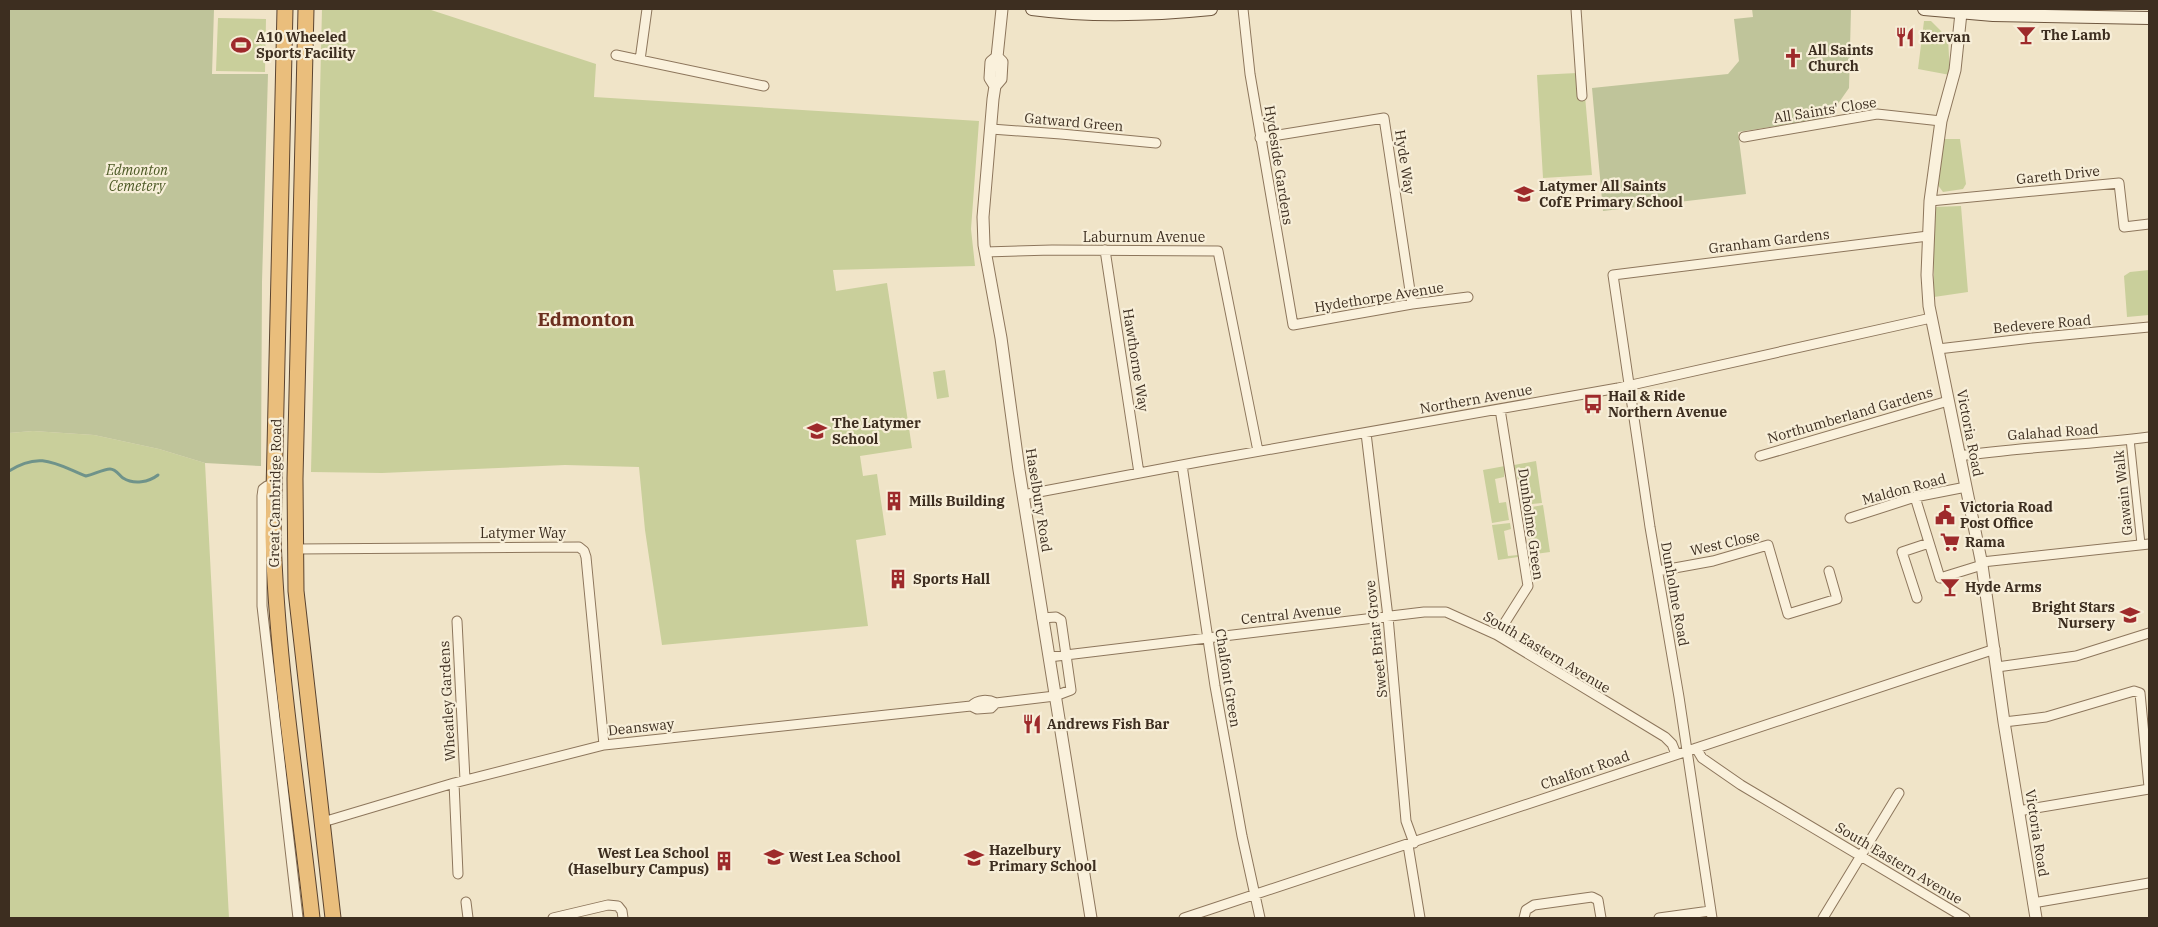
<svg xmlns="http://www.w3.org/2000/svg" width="2158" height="927" font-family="'IBM Plex Serif',serif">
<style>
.green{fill:#c9cf9b}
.cemetery{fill:#bfc49a}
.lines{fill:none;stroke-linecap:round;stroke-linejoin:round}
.stream{stroke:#6f938a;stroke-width:3}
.pedestrian-casing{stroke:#8d765c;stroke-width:9}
.minor-casing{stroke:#8d765c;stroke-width:11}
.tertiary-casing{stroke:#8d765c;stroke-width:13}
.secondary-casing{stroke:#6f573f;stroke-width:14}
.trunk-casing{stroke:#5b4430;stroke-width:17}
.pedestrian{stroke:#faf1dc;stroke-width:7}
.minor{stroke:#faf1dc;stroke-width:9}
.tertiary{stroke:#faf1dc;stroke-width:11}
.secondary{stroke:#faf1dc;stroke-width:12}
.trunk{stroke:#eabe7c;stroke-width:15}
.labels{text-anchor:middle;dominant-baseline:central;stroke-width:4.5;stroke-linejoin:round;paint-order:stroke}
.poi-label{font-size:14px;font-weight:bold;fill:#3d2e20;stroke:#f7eed8;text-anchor:start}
.street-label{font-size:14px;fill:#3d2e20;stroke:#f7eed8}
.park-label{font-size:14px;font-style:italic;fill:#4d5a26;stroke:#f7eed8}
.district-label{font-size:19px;font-weight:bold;fill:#6b2e1e;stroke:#f7eed8}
</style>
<rect width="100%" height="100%" fill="#f0e4c8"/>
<path class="green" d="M 322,9 L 428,9 L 596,64 L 594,97 L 979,121 L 971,229 L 975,266 L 833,270 L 836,291 L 887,283 L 912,448 L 860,456 L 863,476 L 877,474 L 886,535 L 856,540 L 868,626 L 662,645 L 645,530 L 639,467 L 565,465 L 382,473 L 311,472 Z
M 218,18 L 266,19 L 265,72 L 216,71 Z
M 1924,21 L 1931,21 L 1948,38 L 1950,75 L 1918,69 Z
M 1577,73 L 1577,96 L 1585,96 L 1592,175 L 1543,178 L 1537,75 Z
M 1941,139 L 1960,139 L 1966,184 L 1963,189 L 1943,192 L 1937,184 Z
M 1961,206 L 1968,292 L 1934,297 L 1934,207 Z
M 2149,270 L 2149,315 L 2127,317 L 2124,276 L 2130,272 Z
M 945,370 L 949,397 L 937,399 L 933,372 Z
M 33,431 L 94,435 L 159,449 L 205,463 L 229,918 L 9,918 L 9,433 Z
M 1536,461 L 1542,503 L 1532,504 L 1530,494 L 1522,495 L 1514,465 Z
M 1505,466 L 1504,477 L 1495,479 L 1499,503 L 1506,502 L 1509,520 L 1492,523 L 1483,470 Z
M 1543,505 L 1550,552 L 1528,555 L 1529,541 L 1525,517 L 1533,516 L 1532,507 Z
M 1510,523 L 1511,529 L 1504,531 L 1508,556 L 1518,555 L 1518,557 L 1498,560 L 1492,525 Z"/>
<path class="cemetery" d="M 9,9 L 214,9 L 212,74 L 268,74 L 262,282 L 261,466 L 205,463 L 159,449 L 94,435 L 33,431 L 9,433 Z
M 1752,9 L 1851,9 L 1849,88 L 1828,118 L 1738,132 L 1746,194 L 1603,211 L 1592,88 L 1728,74 L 1739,61 L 1734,19 L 1753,17 Z"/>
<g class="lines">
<path class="stream" d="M 9,471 C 40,451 56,464 86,476 C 93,475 103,469 110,469 C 116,469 119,475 123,478 C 134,485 149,482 158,475"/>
<defs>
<path id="pedestrian" d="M 2130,439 L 2141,544"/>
<path id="minor" d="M 1243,9 L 1250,74 L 1293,325 L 1412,304 L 1468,297
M 1576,9 L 1582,96
M 616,55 L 764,86
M 640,60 L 647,9
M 991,129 L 1061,134 L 1156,143
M 1744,137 L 1877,114 L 1941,121
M 1260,138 L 1384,118 L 1412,304
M 1930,201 L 2119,183 L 2124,227 L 2149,224
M 1105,250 L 1139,473
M 985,252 L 1052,250 L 1218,251 L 1258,451
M 1938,349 L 2032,338 L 2149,327
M 1366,433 L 1388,617 L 1406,821 L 1414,843
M 1760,456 L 1948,401
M 1959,456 C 2022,447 2086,445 2149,437
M 1182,465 L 1215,686 L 1242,836 L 1260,918
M 274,489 L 267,486 L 263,489 L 262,496 L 262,606 L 298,918
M 1023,495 L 1198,462 L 1618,388 L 1931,318
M 1915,497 L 1940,578 L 1982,565
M 1850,518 L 1915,497 L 1966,487
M 296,549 L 579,547 L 584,551 L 586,557 L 604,745
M 1982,562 L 2149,544
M 1658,571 L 1713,561 L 1768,545 L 1788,614 L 1837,599 L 1829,571
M 1917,598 L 1902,552 L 1929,543
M 457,621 L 465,780
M 1497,635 L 1528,586 L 1500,409
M 1049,657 L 1424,612 L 1446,612 L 1497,635 L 1665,737 L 1672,744 L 1676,754
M 1997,667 L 2076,656 L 2149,633
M 971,706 L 977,709 L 991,708 L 996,703 L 1055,696 L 1071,690 L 1061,620 L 1056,617 L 1042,618
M 2004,722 L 2046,717 L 2134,691 L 2140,693 L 2149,787
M 1696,748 L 1702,758 L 1741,785 L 1965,918
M 454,783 L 458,874
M 2018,811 L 2149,789
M 323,822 L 454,783 L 604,745 L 971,706 C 978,699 988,699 996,703
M 1408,845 L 1420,918
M 466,902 L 468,918
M 2033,903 L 2149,883
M 553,918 L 608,905 L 618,906 L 622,911 L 623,918
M 1184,918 L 1995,649
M 1524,918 L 1526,910 L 1534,905 L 1592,897 L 1598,900 L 1601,918
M 1659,918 L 1710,911
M 1712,918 L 1679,697 L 1650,527 L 1613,275 L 1928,236
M 1823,918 L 1899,793"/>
<path id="tertiary" d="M 1002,9 L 997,57 L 1002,62 L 1001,79 L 995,86 L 993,99 L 983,217 L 984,245 L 1001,338 L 1019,470 L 1091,918
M 1961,13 L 1955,70 L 1941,121 L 1930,201 L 1927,275 L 1929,306 L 1982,565 L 2004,722 L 2036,918
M 995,86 L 990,78 L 991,62 L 997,57"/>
<path id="secondary" d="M 1032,9 C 1092,17 1152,15 1211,9
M 1924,9 L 1993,15 L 2149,18"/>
<path id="trunk" d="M 285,9 L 273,536 C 277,664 298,791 312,918
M 306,9 L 295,479 L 296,591 L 333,918"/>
</defs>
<use href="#pedestrian" class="pedestrian-casing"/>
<use href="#minor" class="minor-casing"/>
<use href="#tertiary" class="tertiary-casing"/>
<use href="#secondary" class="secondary-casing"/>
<use href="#trunk" class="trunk-casing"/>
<use href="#pedestrian" class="pedestrian"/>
<use href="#minor" class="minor"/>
<use href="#tertiary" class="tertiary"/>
<use href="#secondary" class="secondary"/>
<use href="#trunk" class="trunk"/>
</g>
<defs>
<symbol id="bar-bare" viewBox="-9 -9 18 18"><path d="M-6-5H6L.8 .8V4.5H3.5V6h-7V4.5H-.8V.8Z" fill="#9e2a2b" stroke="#f7eed8" stroke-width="2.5" paint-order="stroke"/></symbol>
<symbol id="restaurant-bare" viewBox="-9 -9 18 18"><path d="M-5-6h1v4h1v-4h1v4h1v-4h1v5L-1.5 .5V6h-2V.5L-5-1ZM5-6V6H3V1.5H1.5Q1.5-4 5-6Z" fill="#9e2a2b" stroke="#f7eed8" stroke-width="2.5" paint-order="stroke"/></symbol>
<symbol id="stadium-bare" viewBox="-9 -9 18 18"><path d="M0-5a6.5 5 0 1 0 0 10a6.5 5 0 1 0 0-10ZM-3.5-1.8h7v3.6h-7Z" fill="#9e2a2b" stroke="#f7eed8" stroke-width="2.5" paint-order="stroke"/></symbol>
<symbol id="church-bare" viewBox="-9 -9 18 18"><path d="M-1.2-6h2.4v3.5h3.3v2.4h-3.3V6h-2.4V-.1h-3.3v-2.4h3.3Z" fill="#9e2a2b" stroke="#f7eed8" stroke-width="2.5" paint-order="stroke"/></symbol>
<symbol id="school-bare" viewBox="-9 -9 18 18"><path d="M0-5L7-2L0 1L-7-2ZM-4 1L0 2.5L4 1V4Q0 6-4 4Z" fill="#9e2a2b" stroke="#f7eed8" stroke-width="2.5" paint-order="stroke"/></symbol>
<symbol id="bus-bare" viewBox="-9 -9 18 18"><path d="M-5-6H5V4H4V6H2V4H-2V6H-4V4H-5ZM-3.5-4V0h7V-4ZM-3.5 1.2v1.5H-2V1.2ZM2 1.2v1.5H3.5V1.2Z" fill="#9e2a2b" stroke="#f7eed8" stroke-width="2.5" paint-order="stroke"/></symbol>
<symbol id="building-bare" viewBox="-9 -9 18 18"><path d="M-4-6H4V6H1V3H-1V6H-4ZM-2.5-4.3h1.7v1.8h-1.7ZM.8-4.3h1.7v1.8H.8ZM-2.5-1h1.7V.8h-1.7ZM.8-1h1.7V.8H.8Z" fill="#9e2a2b" stroke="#f7eed8" stroke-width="2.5" paint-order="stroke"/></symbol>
<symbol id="civic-bare" viewBox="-9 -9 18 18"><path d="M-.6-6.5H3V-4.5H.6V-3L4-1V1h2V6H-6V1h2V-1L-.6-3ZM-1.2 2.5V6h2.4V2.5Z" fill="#9e2a2b" stroke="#f7eed8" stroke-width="2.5" paint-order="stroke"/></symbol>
<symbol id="supermarket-bare" viewBox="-9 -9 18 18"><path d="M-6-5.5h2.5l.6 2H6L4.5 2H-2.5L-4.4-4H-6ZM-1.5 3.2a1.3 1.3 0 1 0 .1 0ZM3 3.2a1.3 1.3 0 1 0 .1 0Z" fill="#9e2a2b" stroke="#f7eed8" stroke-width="2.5" paint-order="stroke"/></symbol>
</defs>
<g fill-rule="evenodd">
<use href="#bar-bare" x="2012" y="21" width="28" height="28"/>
<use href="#restaurant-bare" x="1891" y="23" width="28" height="28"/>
<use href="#stadium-bare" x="227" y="31" width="28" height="28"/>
<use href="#church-bare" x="1779" y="44" width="28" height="28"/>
<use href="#school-bare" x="1510" y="180" width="28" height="28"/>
<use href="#bus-bare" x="1579" y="390" width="28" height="28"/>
<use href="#school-bare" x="803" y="417" width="28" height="28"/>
<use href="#building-bare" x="880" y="487" width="28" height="28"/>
<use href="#civic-bare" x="1931" y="501" width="28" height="28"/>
<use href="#supermarket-bare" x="1936" y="528" width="28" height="28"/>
<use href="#building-bare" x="884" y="565" width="28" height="28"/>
<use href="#bar-bare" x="1936" y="573" width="28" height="28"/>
<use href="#school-bare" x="2116" y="601" width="28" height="28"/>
<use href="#restaurant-bare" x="1018" y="710" width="28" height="28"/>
<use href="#school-bare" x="760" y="843" width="28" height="28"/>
<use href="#school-bare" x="960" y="844" width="28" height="28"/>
<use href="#building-bare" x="710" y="847" width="28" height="28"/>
</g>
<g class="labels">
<g class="poi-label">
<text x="2041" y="35">The Lamb</text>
<text x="256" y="37">A10 Wheeled<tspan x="256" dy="16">Sports Facility</tspan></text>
<text x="1920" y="37">Kervan</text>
<text x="1808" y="50">All Saints<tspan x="1808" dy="16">Church</tspan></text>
<text x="1539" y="186">Latymer All Saints<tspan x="1539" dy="16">CofE Primary School</tspan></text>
<text x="1608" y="396">Hail &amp; Ride<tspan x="1608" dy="16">Northern Avenue</tspan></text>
<text x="832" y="423">The Latymer<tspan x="832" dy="16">School</tspan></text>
<text x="909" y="501">Mills Building</text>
<text x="1960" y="507">Victoria Road<tspan x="1960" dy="16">Post Office</tspan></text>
<text x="1965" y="542">Rama</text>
<text x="913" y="579">Sports Hall</text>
<text x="1965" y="587">Hyde Arms</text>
<text x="2115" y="607" text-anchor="end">Bright Stars<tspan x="2115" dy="16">Nursery</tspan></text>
<text x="1047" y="724">Andrews Fish Bar</text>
<text x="989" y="850">Hazelbury<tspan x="989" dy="16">Primary School</tspan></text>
<text x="709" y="853" text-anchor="end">West Lea School<tspan x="709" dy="16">(Haselbury Campus)</tspan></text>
<text x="789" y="857">West Lea School</text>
</g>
<g class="street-label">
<text transform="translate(1825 110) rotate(-9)">All Saints' Close</text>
<text transform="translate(1074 122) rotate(5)">Gatward Green</text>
<text transform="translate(1405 162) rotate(81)">Hyde Way</text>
<text transform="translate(1279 165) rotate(81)">Hydeside Gardens</text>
<text transform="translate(2058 175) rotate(-6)">Gareth Drive</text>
<text x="1144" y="237">Laburnum Avenue</text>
<text transform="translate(1769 241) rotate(-7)">Granham Gardens</text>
<text transform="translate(1379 297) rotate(-9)">Hydethorpe Avenue</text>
<text transform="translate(2042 324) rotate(-5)">Bedevere Road</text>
<text transform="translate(1136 360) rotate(81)">Hawthorne Way</text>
<text transform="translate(1476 399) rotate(-10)">Northern Avenue</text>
<text transform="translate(1850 415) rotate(-16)">Northumberland Gardens</text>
<text transform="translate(2053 432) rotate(-4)">Galahad Road</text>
<text transform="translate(1970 433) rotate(79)">Victoria Road</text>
<text transform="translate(1904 489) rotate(-15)">Maldon Road</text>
<text transform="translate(275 493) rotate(-89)">Great Cambridge Road</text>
<text transform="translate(2123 493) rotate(-96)">Gawain Walk</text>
<text transform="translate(1039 500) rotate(81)">Haselbury Road</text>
<text transform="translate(1531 524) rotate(82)">Dunholme Green</text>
<text x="523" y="533">Latymer Way</text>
<text transform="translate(1725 543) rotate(-13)">West Close</text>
<text transform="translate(1675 594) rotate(80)">Dunholme Road</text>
<text transform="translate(1291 614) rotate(-6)">Central Avenue</text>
<text transform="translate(1376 639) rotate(-96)">Sweet Briar Grove</text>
<text transform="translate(1547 652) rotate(31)">South Eastern Avenue</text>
<text transform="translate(1228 678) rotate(81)">Chalfont Green</text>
<text transform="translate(447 701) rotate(-93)">Wheatley Gardens</text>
<text transform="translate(641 727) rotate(-6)">Deansway</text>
<text transform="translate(1585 770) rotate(-19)">Chalfont Road</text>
<text transform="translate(2037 833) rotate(81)">Victoria Road</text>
<text transform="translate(1899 863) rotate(31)">South Eastern Avenue</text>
</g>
<g class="park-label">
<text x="137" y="170">Edmonton<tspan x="137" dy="16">Cemetery</tspan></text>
</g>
<g class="district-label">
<text x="586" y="319">Edmonton</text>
</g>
</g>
<rect width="2158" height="927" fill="none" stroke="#3d2e20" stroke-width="20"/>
</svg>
